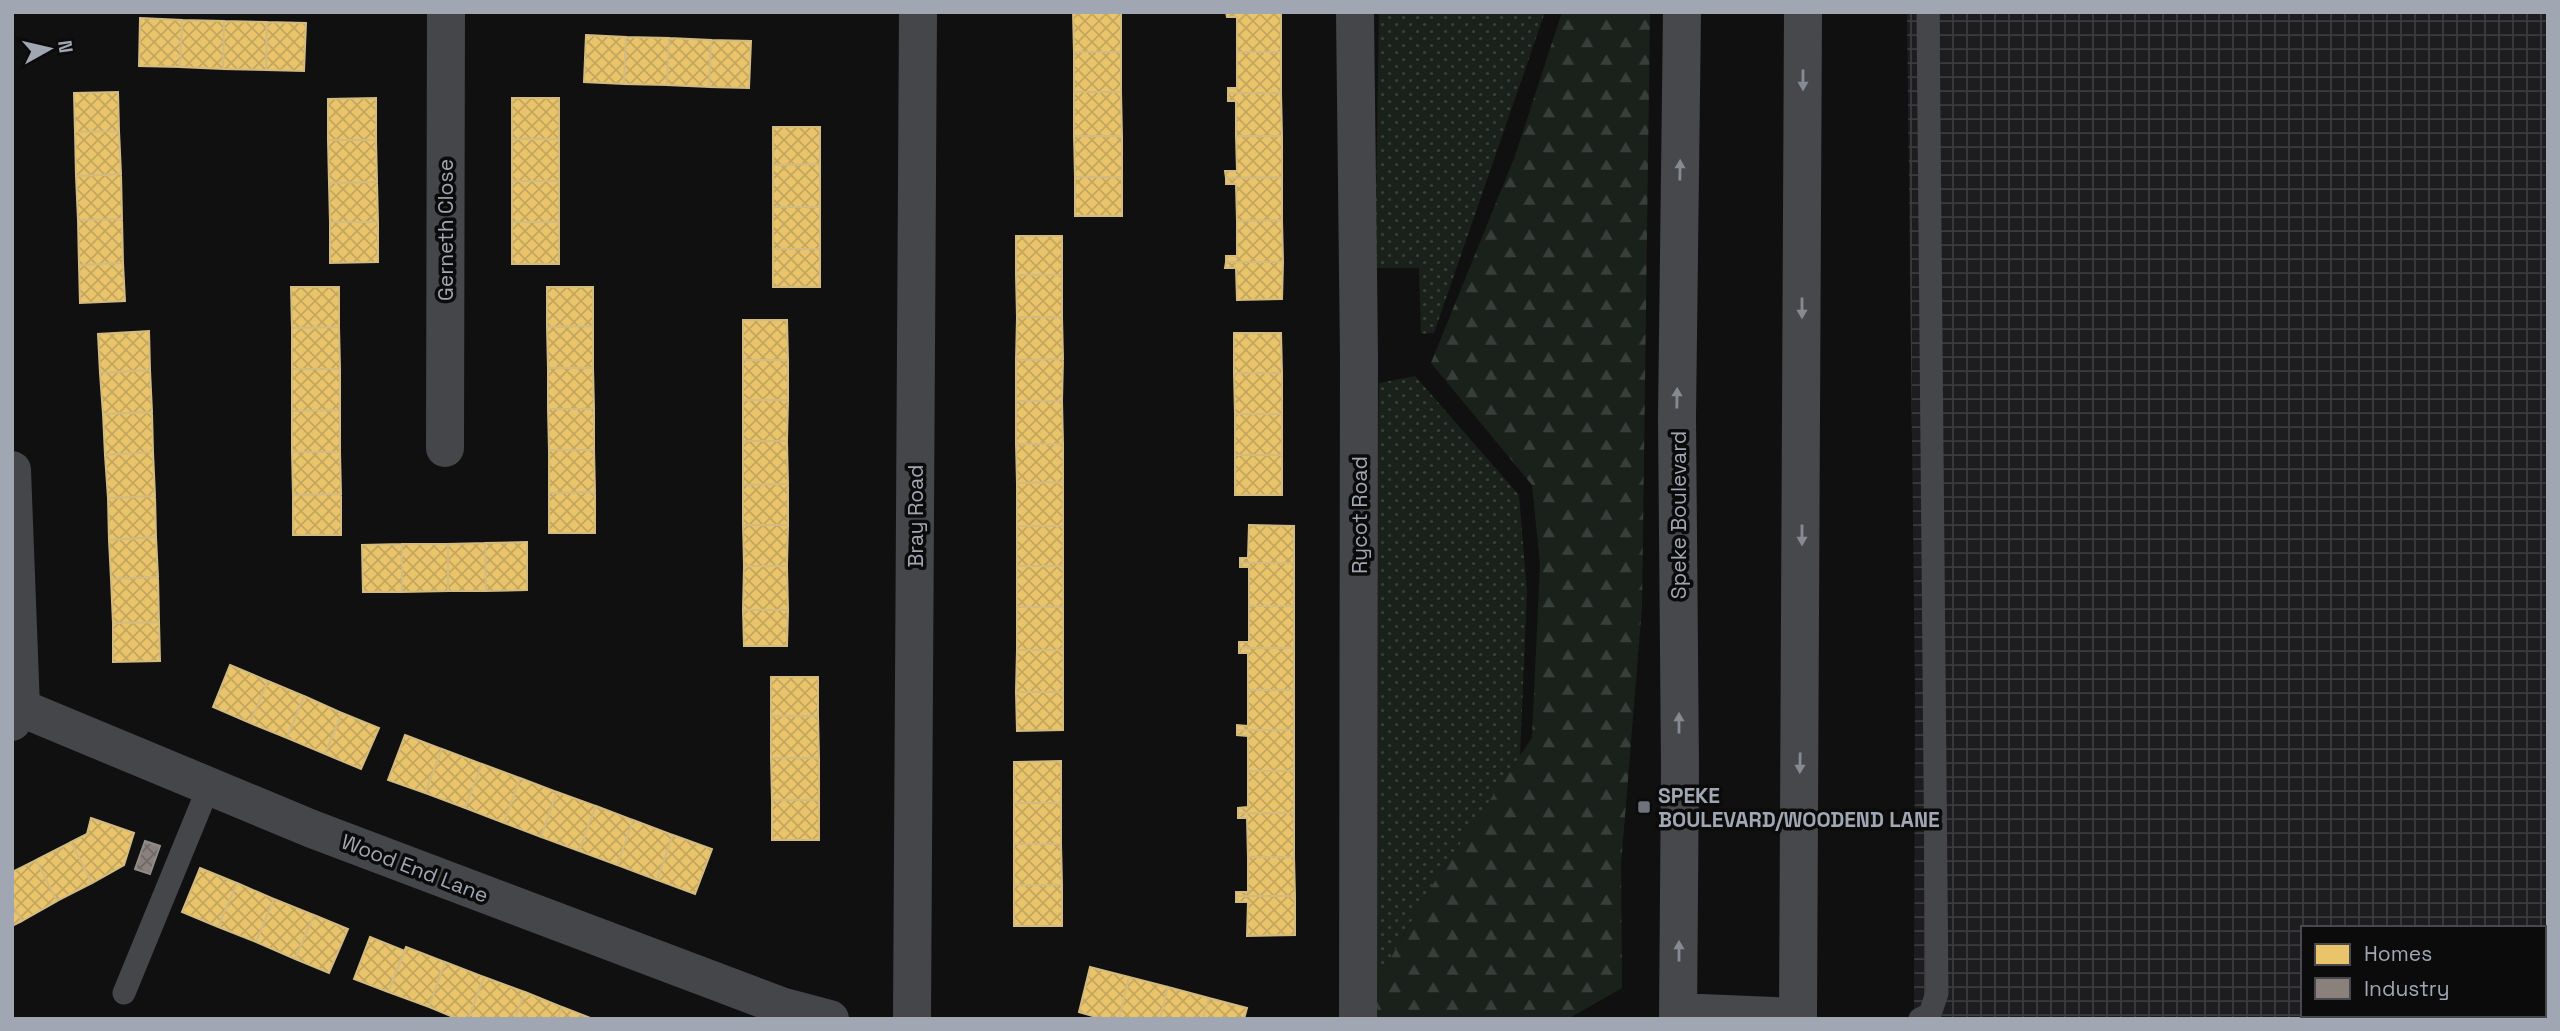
<svg xmlns="http://www.w3.org/2000/svg" width="2560" height="1031" font-family="'Space Grotesk',sans-serif">
<style>
.industrial{fill:url(#industrial-grid);fill-rule:evenodd}
.grass{fill:url(#grass-dots)}
.forest{fill:url(#forest-firs)}
.homes{fill:url(#homes-cross-hatch);stroke:#d3bb80;stroke-width:2}
.industry{fill:url(#industry-cross-hatch);stroke:#918c8c;stroke-width:2}
.lines{fill:none;stroke-linecap:round;stroke-linejoin:round}
.lane{stroke:#454649;stroke-width:23}
.street{stroke:#454649;stroke-width:38}
.highway{stroke:#47484b;stroke-width:38}
.oneway{fill:#868a93}
.poi-dot{fill:#6e727a;stroke:#0b0b0c;stroke-width:2.5}
.labels{text-anchor:middle;dominant-baseline:central;stroke-width:7;stroke-linejoin:round;paint-order:stroke}
.street-label{font-size:21px;fill:#a1a7b2;stroke:#0b0b0c}
.poi-label{font-size:21px;font-weight:bold;fill:#a1a7b2;stroke:#0b0b0c;text-anchor:start}
</style>
<defs>
<pattern id="industrial-grid" width="8" height="8" patternUnits="userSpaceOnUse" patternTransform="scale(1.75)"><rect width="8" height="8" fill="#1d1d1f"/><path d="M0 4h8M4 0v8" fill="none" stroke="#3b3b3d"/></pattern>
<pattern id="grass-dots" width="8" height="8" patternUnits="userSpaceOnUse" patternTransform="scale(1.75)"><rect width="8" height="8" fill="#1a211b"/><path d="M2 2h.1M6 6h.1" fill="none" stroke="#383e3a" stroke-width="1.8" stroke-linecap="round"/></pattern>
<pattern id="forest-firs" width="22" height="20" patternUnits="userSpaceOnUse" patternTransform="scale(1.75)"><rect width="22" height="20" fill="#1a211b"/><path d="M5 1l3.5 6h-7zM16 11l3.5 6h-7z" fill="#383e3a"/></pattern>
<pattern id="homes-cross-hatch" width="8" height="8" patternUnits="userSpaceOnUse" patternTransform="scale(1.75)"><rect width="8" height="8" fill="#e9c46a"/><path d="M0 0l8 8M0 8l8-8" fill="none" stroke="#c4a75f"/></pattern>
<pattern id="industry-cross-hatch" width="8" height="8" patternUnits="userSpaceOnUse" patternTransform="scale(1.75)"><rect width="8" height="8" fill="#8a817c"/><path d="M0 0l8 8M0 8l8-8" fill="none" stroke="#6f6967"/></pattern>
</defs>
<rect width="100%" height="100%" fill="#101011"/>
<path class="industrial" d="M 1907,12 L 2548,12 L 2548,1019 L 1914,1019 L 1915,694 ZM 2303,928 L 2544,928 L 2544,1015 L 2303,1015 Z"/>
<path class="grass" d="M 1379,12 L 1545,12 L 1434,333 L 1421,334 L 1419,268 L 1375,268 Z
M 1415,376 L 1519,495 L 1527,592 L 1520,756 L 1431,887 L 1371,993 L 1379,383 Z"/>
<path class="forest" d="M 1562,12 L 1650,12 L 1642,607 L 1621,865 L 1622,988 L 1568,1019 L 1371,1019 L 1371,993 L 1431,887 L 1532,738 L 1540,564 L 1532,485 L 1431,363 L 1515,156 Z"/>
<path class="homes" d="M 1073,12 L 1121,12 L 1121,52 L 1074,52 Z
M 1226,12 L 1281,12 L 1281,52 L 1237,52 L 1237,17 L 1227,17 Z
M 140,18 L 182,20 L 180,67 L 139,66 Z
M 182,20 L 224,21 L 223,69 L 180,67 Z
M 224,21 L 267,22 L 266,70 L 223,69 Z
M 267,22 L 306,23 L 304,71 L 266,70 Z
M 586,35 L 626,37 L 624,84 L 584,82 Z
M 626,37 L 669,38 L 667,85 L 624,84 Z
M 669,38 L 711,40 L 709,87 L 667,85 Z
M 711,40 L 751,41 L 749,88 L 709,87 Z
M 1074,52 L 1121,52 L 1121,92 L 1074,92 Z
M 1237,52 L 1281,52 L 1281,93 L 1228,93 L 1228,88 L 1237,88 Z
M 118,92 L 119,131 L 75,132 L 74,93 Z
M 1074,92 L 1121,92 L 1122,136 L 1074,136 Z
M 1228,93 L 1281,93 L 1282,136 L 1236,136 L 1236,101 L 1228,101 Z
M 376,98 L 376,140 L 328,140 L 328,99 Z
M 512,98 L 559,98 L 559,139 L 512,139 Z
M 773,127 L 820,127 L 820,164 L 773,165 Z
M 119,131 L 121,174 L 76,176 L 75,132 Z
M 1074,136 L 1122,136 L 1122,177 L 1075,177 Z
M 1236,136 L 1282,136 L 1282,177 L 1226,178 L 1225,171 L 1237,171 Z
M 512,139 L 559,139 L 559,181 L 512,181 Z
M 328,140 L 376,140 L 377,182 L 329,183 Z
M 820,164 L 820,207 L 773,207 L 773,165 Z
M 121,174 L 122,219 L 78,220 L 76,176 Z
M 1075,177 L 1122,177 L 1122,216 L 1075,216 Z
M 1282,177 L 1282,220 L 1237,221 L 1236,184 L 1226,184 L 1226,178 Z
M 512,181 L 559,181 L 559,222 L 512,222 Z
M 377,182 L 378,222 L 330,222 L 329,183 Z
M 773,207 L 820,207 L 820,249 L 773,249 Z
M 122,219 L 123,263 L 79,265 L 78,220 Z
M 1282,220 L 1283,262 L 1226,262 L 1226,256 L 1237,256 L 1237,221 Z
M 330,222 L 378,222 L 378,262 L 330,263 Z
M 512,222 L 559,222 L 559,264 L 512,264 Z
M 1016,236 L 1062,236 L 1062,275 L 1016,275 Z
M 773,249 L 820,249 L 820,287 L 773,287 Z
M 1226,262 L 1283,262 L 1282,299 L 1237,300 L 1236,268 L 1225,268 Z
M 123,263 L 125,301 L 80,303 L 79,265 Z
M 1016,275 L 1062,275 L 1062,317 L 1017,317 Z
M 291,287 L 339,287 L 339,327 L 292,328 Z
M 547,287 L 593,287 L 593,326 L 547,327 Z
M 1017,317 L 1062,317 L 1063,359 L 1016,360 Z
M 743,320 L 787,320 L 788,360 L 743,360 Z
M 593,326 L 593,368 L 548,368 L 547,327 Z
M 339,327 L 340,369 L 292,369 L 292,328 Z
M 149,331 L 150,370 L 100,373 L 98,334 Z
M 1234,333 L 1281,333 L 1282,373 L 1234,373 Z
M 1063,359 L 1062,401 L 1016,401 L 1016,360 Z
M 743,360 L 788,360 L 788,400 L 743,400 Z
M 548,368 L 593,368 L 594,409 L 548,409 Z
M 292,369 L 340,369 L 340,410 L 292,411 Z
M 150,370 L 152,412 L 103,414 L 100,373 Z
M 1234,373 L 1282,373 L 1282,414 L 1235,414 Z
M 743,400 L 788,400 L 787,441 L 743,441 Z
M 1016,401 L 1062,401 L 1063,444 L 1016,444 Z
M 548,409 L 594,409 L 594,450 L 549,450 Z
M 340,410 L 340,452 L 292,452 L 292,411 Z
M 152,412 L 153,452 L 105,455 L 103,414 Z
M 1235,414 L 1282,414 L 1282,455 L 1235,455 Z
M 743,441 L 787,441 L 788,484 L 743,485 Z
M 1016,444 L 1063,444 L 1063,482 L 1017,483 Z
M 549,450 L 594,450 L 595,492 L 549,493 Z
M 153,452 L 155,496 L 108,498 L 105,455 Z
M 292,452 L 340,452 L 341,494 L 293,495 Z
M 1235,455 L 1282,455 L 1282,495 L 1235,495 Z
M 1063,482 L 1063,526 L 1017,526 L 1017,483 Z
M 788,484 L 788,525 L 743,525 L 743,485 Z
M 595,492 L 595,533 L 549,533 L 549,493 Z
M 341,494 L 341,535 L 293,535 L 293,495 Z
M 155,496 L 156,537 L 109,540 L 108,498 Z
M 743,525 L 788,525 L 787,566 L 744,566 Z
M 1249,525 L 1294,526 L 1294,563 L 1240,563 L 1240,558 L 1248,558 Z
M 1017,526 L 1063,526 L 1063,566 L 1017,566 Z
M 156,537 L 158,577 L 111,579 L 109,540 Z
M 527,542 L 527,590 L 486,591 L 485,543 Z
M 485,543 L 486,591 L 448,591 L 448,544 Z
M 402,544 L 448,544 L 448,591 L 402,592 Z
M 402,544 L 402,592 L 363,592 L 362,545 Z
M 1240,563 L 1294,563 L 1294,606 L 1249,606 L 1249,567 L 1240,567 Z
M 744,566 L 787,566 L 788,610 L 743,610 Z
M 1017,566 L 1063,566 L 1063,607 L 1017,607 Z
M 158,577 L 159,622 L 113,623 L 111,579 Z
M 1249,606 L 1294,606 L 1294,648 L 1239,648 L 1239,642 L 1249,642 Z
M 1017,607 L 1063,607 L 1063,650 L 1017,650 Z
M 743,610 L 788,610 L 787,646 L 744,646 Z
M 159,622 L 160,661 L 113,662 L 113,623 Z
M 1239,648 L 1294,648 L 1294,690 L 1248,690 L 1248,653 L 1239,653 Z
M 1017,650 L 1063,650 L 1063,692 L 1016,692 Z
M 230,665 L 268,681 L 250,723 L 213,707 Z
M 771,677 L 818,677 L 818,716 L 771,716 Z
M 268,681 L 304,696 L 287,738 L 250,723 Z
M 1248,690 L 1294,690 L 1294,730 L 1237,730 L 1237,725 L 1248,726 Z
M 1016,692 L 1063,692 L 1063,730 L 1017,731 Z
M 304,696 L 342,713 L 325,754 L 287,738 Z
M 342,713 L 379,728 L 361,769 L 325,754 Z
M 771,716 L 818,716 L 819,758 L 771,758 Z
M 1237,730 L 1294,730 L 1294,771 L 1248,771 L 1248,736 L 1237,735 Z
M 405,735 L 442,749 L 425,793 L 388,780 Z
M 442,749 L 482,764 L 465,808 L 425,793 Z
M 771,758 L 819,758 L 819,800 L 772,800 Z
M 1061,761 L 1061,803 L 1014,803 L 1014,762 Z
M 482,764 L 520,778 L 504,823 L 465,808 Z
M 1248,771 L 1294,771 L 1294,813 L 1238,813 L 1238,808 L 1248,807 Z
M 520,778 L 557,792 L 541,837 L 504,823 Z
M 557,792 L 596,806 L 579,851 L 541,837 Z
M 772,800 L 819,800 L 819,840 L 772,840 Z
M 1014,803 L 1061,803 L 1061,844 L 1014,844 Z
M 596,806 L 633,820 L 617,865 L 579,851 Z
M 1238,813 L 1294,813 L 1294,857 L 1248,857 L 1247,818 L 1238,818 Z
M 91,818 L 134,833 L 124,865 L 92,883 L 71,842 L 87,834 Z
M 633,820 L 673,835 L 657,880 L 617,865 Z
M 673,835 L 712,849 L 695,894 L 657,880 Z
M 71,842 L 92,883 L 57,901 L 36,860 Z
M 1014,844 L 1061,844 L 1062,885 L 1014,885 Z
M 1248,857 L 1294,857 L 1295,896 L 1236,896 L 1236,892 L 1248,892 Z
M 36,860 L 57,901 L 22,921 L 12,903 L 12,872 Z
M 200,868 L 237,883 L 218,927 L 182,912 Z
M 237,883 L 274,899 L 256,942 L 218,927 Z
M 1014,885 L 1062,885 L 1062,926 L 1014,926 Z
M 1236,896 L 1295,896 L 1295,935 L 1247,936 L 1248,902 L 1236,902 Z
M 274,899 L 314,915 L 295,959 L 256,942 Z
M 12,903 L 22,921 L 12,926 Z
M 314,915 L 348,929 L 329,973 L 295,959 Z
M 370,937 L 405,951 L 388,992 L 354,979 Z
M 406,947 L 445,962 L 429,1007 L 388,992 Z
M 445,962 L 484,977 L 468,1019 L 458,1019 L 429,1007 Z
M 1090,967 L 1129,977 L 1119,1019 L 1103,1019 L 1079,1012 Z
M 484,977 L 525,992 L 515,1019 L 468,1019 Z
M 1129,977 L 1168,987 L 1160,1019 L 1119,1019 Z
M 1168,987 L 1209,998 L 1203,1019 L 1160,1019 Z
M 525,992 L 562,1007 L 558,1019 L 515,1019 Z
M 1209,998 L 1247,1008 L 1244,1019 L 1203,1019 Z
M 562,1007 L 593,1019 L 558,1019 Z"/>
<path class="industry" d="M 145,841 L 160,846 L 150,874 L 135,869 Z"/>
<g class="lines">
<path class="lane" d="M 124,993 L 209,786
M 1920,1019 L 1930,1014 L 1937,993 L 1928,12"/>
<path class="street" d="M 1355,12 L 1359,358 L 1358,1019
M 445,448 L 446,12
M 12,470 L 21,708
M 12,722 L 21,708 L 312,829 L 781,1006 L 830,1019
M 912,1019 L 918,12"/>
<path class="highway" d="M 1678,1012 L 1798,1017
M 1678,1019 L 1680,767 L 1677,417 L 1682,12
M 1798,1019 L 1803,12"/>
</g>
<defs><path id="oneway-solid" d="M-6-.8H1V-3.2L6.5 0L1 3.2V.8H-6Z" transform="scale(1.75)"/></defs>
<g class="oneway">
<use href="#oneway-solid" transform="translate(1803 80) rotate(90)"/>
<use href="#oneway-solid" transform="translate(1680 170) rotate(-89)"/>
<use href="#oneway-solid" transform="translate(1802 308) rotate(90)"/>
<use href="#oneway-solid" transform="translate(1677 398) rotate(-89)"/>
<use href="#oneway-solid" transform="translate(1802 535) rotate(90)"/>
<use href="#oneway-solid" transform="translate(1679 723) rotate(-90)"/>
<use href="#oneway-solid" transform="translate(1800 763) rotate(91)"/>
<use href="#oneway-solid" transform="translate(1679 951) rotate(-90)"/>
</g>
<rect class="poi-dot" x="1637" y="800" width="14" height="14" rx="3.5"/>
<g class="labels">
<g class="street-label">
<text transform="translate(445 230) rotate(-90)">Gerneth Close</text>
<text transform="translate(1359 515) rotate(-90)">Rycot Road</text>
<text transform="translate(1678 515) rotate(-90)">Speke Boulevard</text>
<text transform="translate(915 516) rotate(-90)">Bray Road</text>
<text transform="translate(415 868) rotate(21)">Wood End Lane</text>
</g>
<g class="poi-label">
<text x="1658" y="795">SPEKE<tspan x="1658" dy="24">BOULEVARD/WOODEND LANE</tspan></text>
</g>
</g>
<rect width="2560" height="1031" fill="none" stroke="#a1a7b2" stroke-width="28"/>
<rect x="2301" y="926" width="245" height="91" fill="#0b0b0c" stroke="#47494e" stroke-width="2"/>
<rect x="2315" y="944" width="35" height="21" fill="#e9c46a" stroke="#47494e" stroke-width="2"/>
<text x="2364" y="961" font-size="21" fill="#a1a7b2">Homes</text>
<rect x="2315" y="978" width="35" height="21" fill="#8a817c" stroke="#47494e" stroke-width="2"/>
<text x="2364" y="996" font-size="21" fill="#a1a7b2">Industry</text>
<g transform="translate(49 49) rotate(82)" stroke="#0b0b0c" stroke-width="5" paint-order="stroke">
<path d="M0-5L12 26L0 18L-12 26Z" fill="#a1a7b2"/>
<text y="-10" font-size="19" font-weight="bold" text-anchor="middle" fill="#a1a7b2">N</text>
</g>
</svg>
